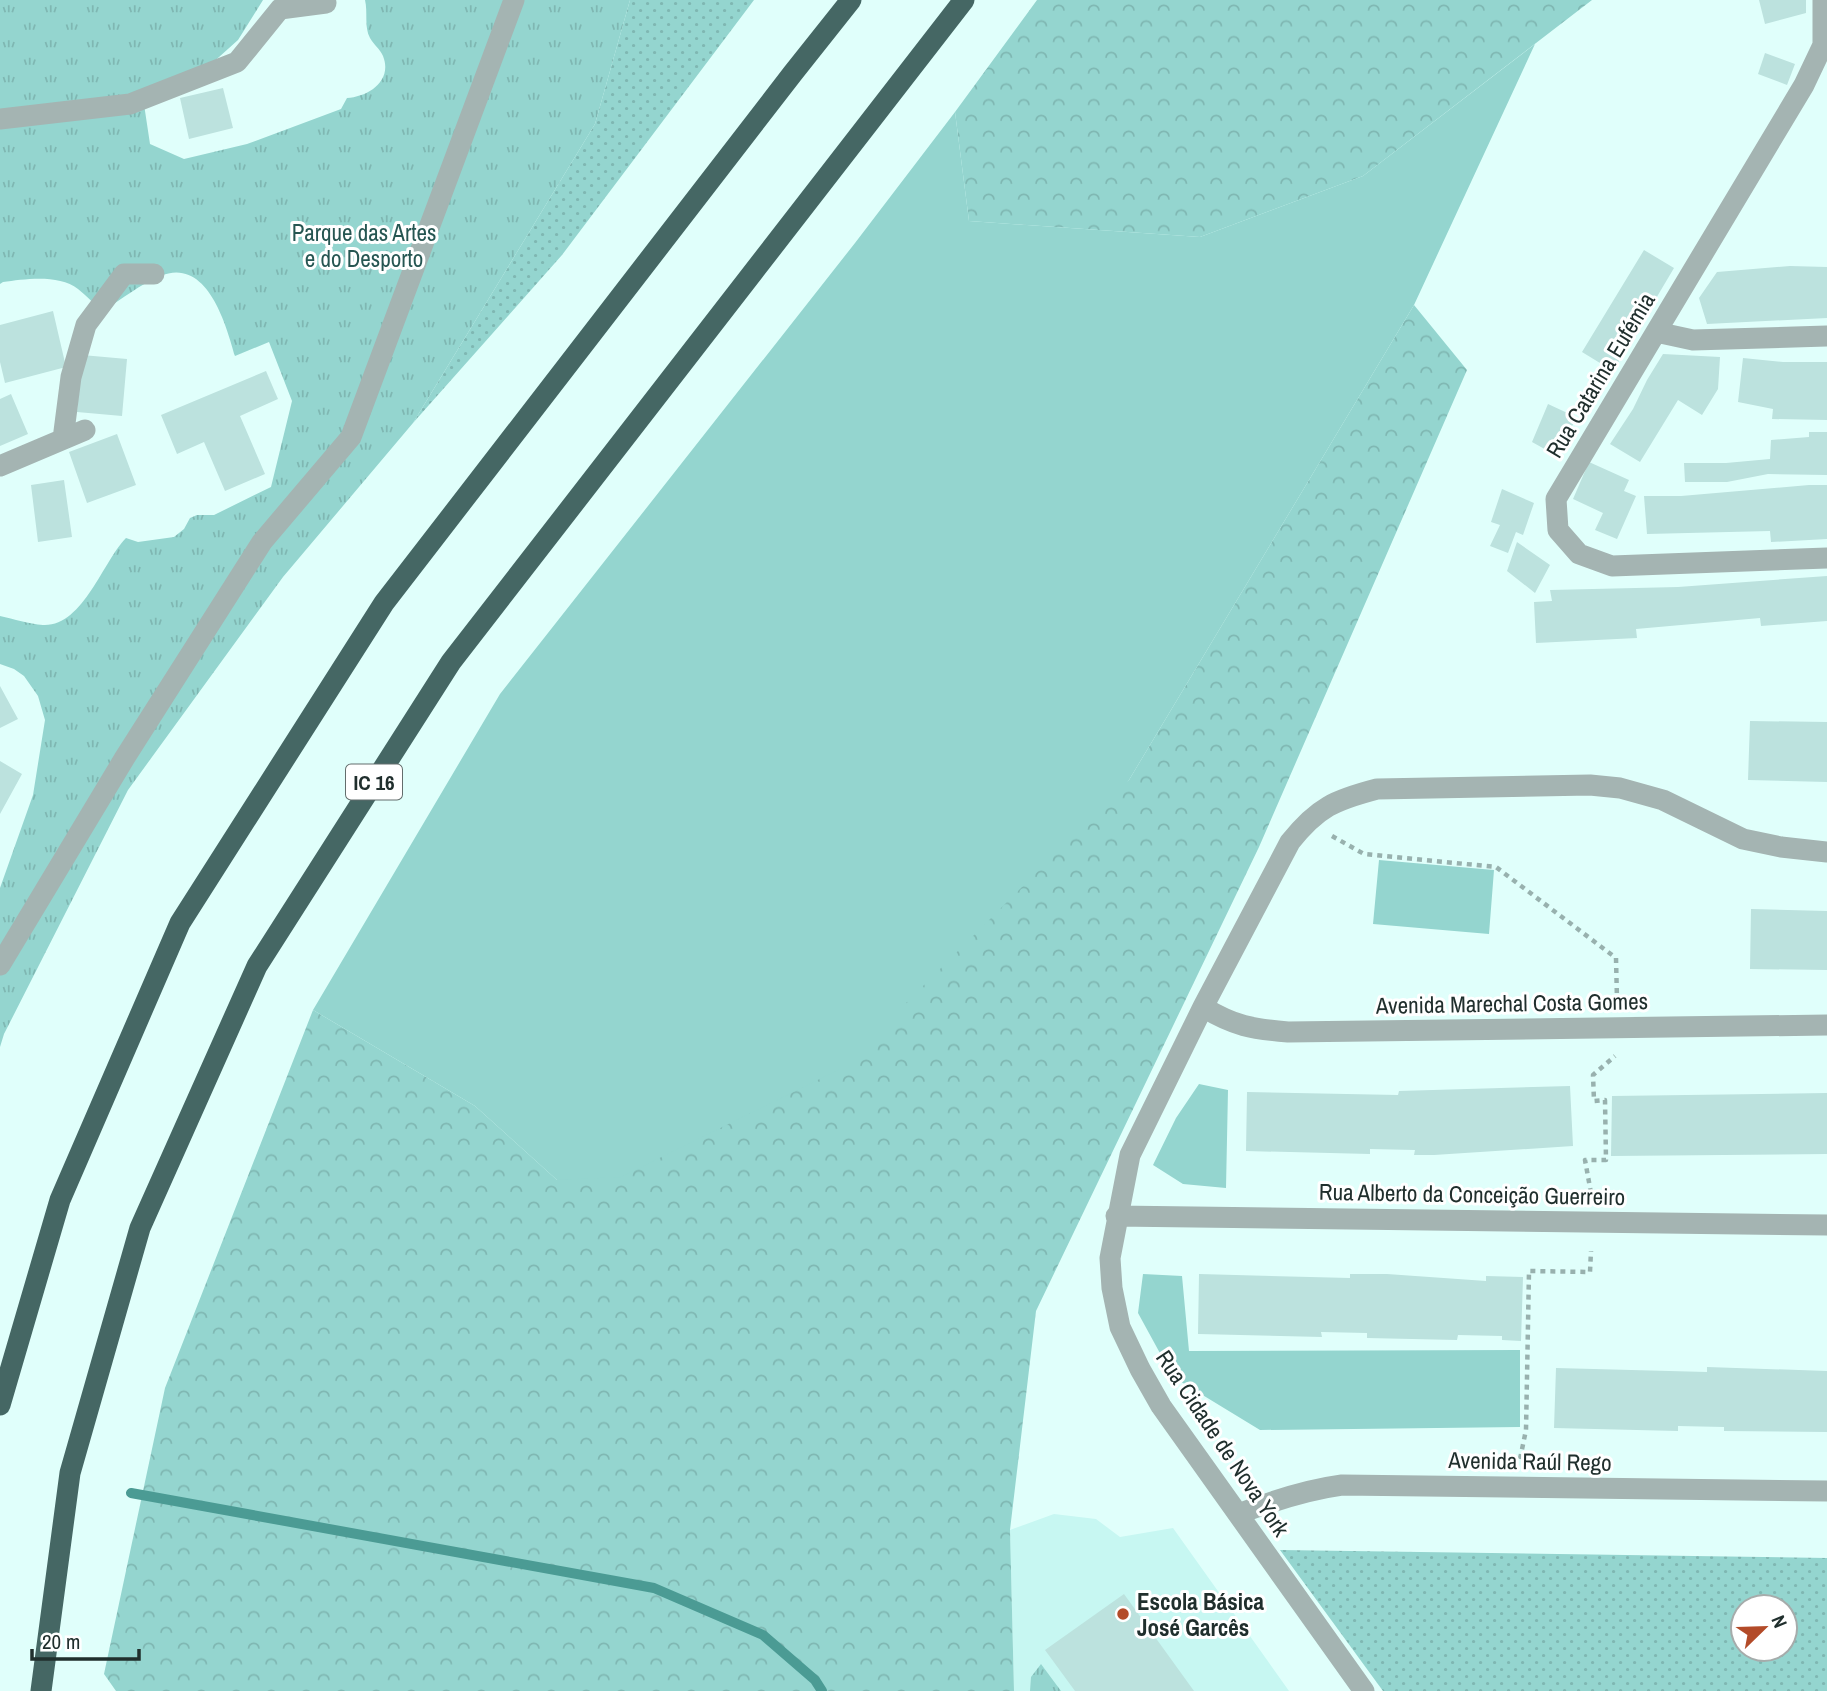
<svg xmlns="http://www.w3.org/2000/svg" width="1827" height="1691" font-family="'Archivo Narrow',sans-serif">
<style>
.built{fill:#c7f7f2}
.grass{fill:url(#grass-dots);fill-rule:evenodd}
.forest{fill:url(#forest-crowns)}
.park{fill:url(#park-tufts)}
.garden{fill:#94d5cf}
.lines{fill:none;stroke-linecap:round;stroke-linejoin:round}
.stream{stroke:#4b9b94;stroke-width:10}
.building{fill:#bce2de}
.path{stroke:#98b1ae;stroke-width:4.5;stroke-dasharray:5 5;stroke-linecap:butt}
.street{stroke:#a4b4b2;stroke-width:21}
.highway{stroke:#456764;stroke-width:21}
.poi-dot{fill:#b34b29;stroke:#fff;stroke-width:2.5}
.labels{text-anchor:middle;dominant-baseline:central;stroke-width:6;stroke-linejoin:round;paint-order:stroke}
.shield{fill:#fff;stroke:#636d6c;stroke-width:2}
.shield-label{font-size:21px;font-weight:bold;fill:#202f2d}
.park-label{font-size:23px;fill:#265652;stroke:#fff}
.street-label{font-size:23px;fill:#202f2d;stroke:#fff}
.poi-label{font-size:23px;font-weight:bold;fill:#202f2d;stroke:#fff;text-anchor:start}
</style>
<defs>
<pattern id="grass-dots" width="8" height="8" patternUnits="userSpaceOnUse" patternTransform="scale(1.75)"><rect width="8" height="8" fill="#94d5cf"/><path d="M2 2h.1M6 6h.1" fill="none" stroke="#7fb7b2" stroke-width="1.8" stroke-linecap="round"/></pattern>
<pattern id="forest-crowns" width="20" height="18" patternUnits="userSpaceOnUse" patternTransform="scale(1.75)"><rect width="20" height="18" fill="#94d5cf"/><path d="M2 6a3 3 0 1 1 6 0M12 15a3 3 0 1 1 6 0" fill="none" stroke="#7fb7b2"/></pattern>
<pattern id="park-tufts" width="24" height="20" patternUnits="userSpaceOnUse" patternTransform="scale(1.75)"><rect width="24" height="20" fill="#94d5cf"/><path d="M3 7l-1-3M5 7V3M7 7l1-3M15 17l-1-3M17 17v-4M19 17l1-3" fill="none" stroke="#7fb7b2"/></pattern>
</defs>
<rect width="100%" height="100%" fill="#e0fffb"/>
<path class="built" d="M 1054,1514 L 1096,1519 L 1120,1537 L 1173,1528 L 1289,1691 L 1014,1691 L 1010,1530 Z"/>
<path class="grass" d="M 630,0 L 754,0 L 562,255 L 413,423 L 595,124 Z
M 1280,1550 L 1827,1558 L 1827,1691 L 1383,1691 ZM 1743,1607 L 1785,1607 L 1785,1649 L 1743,1649 Z"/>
<path class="forest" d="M 1037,0 L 1592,0 L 1363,176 L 1200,237 L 969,221 L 955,112 Z
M 1414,305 L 1467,370 L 1259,847 L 1036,1311 L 1010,1530 L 1014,1691 L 116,1691 L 104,1674 L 165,1388 L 313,1010 L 475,1106 L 557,1180 L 1129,780 Z"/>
<path class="park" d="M 0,0 L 263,0 L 238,40 L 209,66 L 142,91 L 150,144 L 184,159 L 247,144 L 341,109 L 347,98 C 368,97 393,81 383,56 C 380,49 374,45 370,38 C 364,27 368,12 365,0 L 630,0 L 595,124 L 413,423 L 283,577 L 128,790 L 4,1034 L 0,1047 L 0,888 L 33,795 L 45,720 L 38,696 L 24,676 L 14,669 L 0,664 L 0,616 C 14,619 29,624 43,625 C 83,627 103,561 126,538 L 138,542 L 174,537 L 184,529 L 190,518 L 197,515 L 214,515 L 271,487 L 292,401 L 269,342 L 235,356 C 226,324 207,256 160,276 C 141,284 122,299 104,310 C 93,304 88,297 78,289 C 59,274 25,279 3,282 L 0,284 Z
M 1041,1664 L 1061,1691 L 1030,1691 L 1031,1677 Z"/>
<path class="garden" d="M 1535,44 L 1414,305 L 1129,780 L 840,1069 L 621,1177 L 557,1180 L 475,1106 L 313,1010 L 500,694 L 855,243 L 955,112 L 969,221 L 1200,237 L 1363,176 Z
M 1379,860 L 1494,870 L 1489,934 L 1373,924 Z
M 1199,1084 L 1228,1090 L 1226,1188 L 1183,1184 L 1153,1165 L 1176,1118 Z
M 1143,1274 L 1182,1276 L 1189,1351 L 1520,1350 L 1520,1427 L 1260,1430 L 1173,1377 L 1138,1313 Z"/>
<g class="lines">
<path class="stream" d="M 131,1493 L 654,1588 L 763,1635 L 815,1680 L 822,1691"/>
</g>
<path class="building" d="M 1759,0 L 1806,0 L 1806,13 L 1765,24 Z
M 1765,53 L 1795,64 L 1787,85 L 1758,74 Z
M 223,88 L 233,128 L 189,139 L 180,98 Z
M 1644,250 L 1674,268 L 1613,371 L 1582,352 Z
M 1790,266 L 1827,267 L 1827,318 L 1707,324 L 1699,298 L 1717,272 Z
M 53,311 L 66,367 L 5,383 L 0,362 L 0,325 Z
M 1663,354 L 1720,357 L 1718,389 L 1702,415 L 1678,400 L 1640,462 L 1610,444 L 1633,409 L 1647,380 Z
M 82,355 L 127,359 L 122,416 L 77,412 Z
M 1743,358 L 1783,362 L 1827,362 L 1827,420 L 1772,419 L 1773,409 L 1738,402 Z
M 266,371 L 278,399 L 240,416 L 265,474 L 225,491 L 204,442 L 177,454 L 161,415 Z
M 11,394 L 28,434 L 0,446 L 0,399 Z
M 1548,404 L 1576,417 L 1559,457 L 1532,442 Z
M 1809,432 L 1827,432 L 1827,475 L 1768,474 L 1727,482 L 1685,482 L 1684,463 L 1726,463 L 1770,459 L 1771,440 L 1809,437 Z
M 117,434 L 136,485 L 87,503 L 69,452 Z
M 1589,462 L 1629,480 L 1624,491 L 1636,496 L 1617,539 L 1595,530 L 1603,513 L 1573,499 Z
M 64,480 L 72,537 L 38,542 L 31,485 Z
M 1809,485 L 1827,485 L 1827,539 L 1771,542 L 1770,531 L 1647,534 L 1644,496 L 1681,496 Z
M 1502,489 L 1534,503 L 1523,535 L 1516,532 L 1508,553 L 1490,546 L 1500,525 L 1491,522 Z
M 1517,542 L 1550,565 L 1535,593 L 1507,571 Z
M 1827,576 L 1827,621 L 1761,626 L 1760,618 L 1636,629 L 1637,638 L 1536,643 L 1534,602 L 1552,601 L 1550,590 L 1678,587 Z
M 0,686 L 18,719 L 0,728 Z
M 1750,721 L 1827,722 L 1827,782 L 1748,780 Z
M 0,761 L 22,774 L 0,814 Z
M 1751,909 L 1827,911 L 1827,970 L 1750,969 Z
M 1570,1086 L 1573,1146 L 1434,1155 L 1414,1155 L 1415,1150 L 1370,1149 L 1370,1154 L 1246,1151 L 1247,1092 L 1398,1095 L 1399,1091 Z
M 1827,1093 L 1827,1154 L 1611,1156 L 1612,1096 Z
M 1199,1274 L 1350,1278 L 1350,1274 L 1387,1274 L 1486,1281 L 1486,1276 L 1523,1277 L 1521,1341 L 1502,1340 L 1502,1336 L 1458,1335 L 1457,1340 L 1367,1338 L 1367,1333 L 1321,1332 L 1322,1337 L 1198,1334 Z
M 1707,1367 L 1827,1371 L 1827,1432 L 1724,1431 L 1724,1427 L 1678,1426 L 1678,1431 L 1554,1428 L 1556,1368 L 1707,1372 Z
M 1124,1594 L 1194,1691 L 1075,1691 L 1045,1650 Z"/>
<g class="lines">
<path class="path" d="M 1332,836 L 1364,854 L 1496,867 L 1616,958 L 1617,1000
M 1591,1193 L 1585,1160 L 1606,1160 L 1605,1100 L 1594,1101 L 1593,1075 L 1615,1056
M 1520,1459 L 1526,1430 L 1529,1271 L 1590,1272 L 1591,1251"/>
<path class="street" d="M 1823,0 L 1823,45 L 1804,85 L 1556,499 L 1558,530 L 1579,554 L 1612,566 L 1827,558
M 0,119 L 130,104 L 237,62 L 280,9 L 326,3
M 1656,332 L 1693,340 L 1827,336
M 63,439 L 71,377 L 86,325 L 124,274 L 154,274
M 0,466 L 85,430
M 0,965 L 124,759 L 262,542 L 351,437 L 514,0
M 1203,1007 C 1234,1026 1252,1029 1288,1032 L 1827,1025
M 1116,1216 L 1827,1225
M 1238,1514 C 1272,1501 1305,1490 1342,1485 L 1827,1491
M 1364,1691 L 1161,1406 L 1140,1369 L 1120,1327 L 1112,1288 L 1110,1258 L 1130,1155 L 1203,1007 L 1290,842 C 1318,807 1335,800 1377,789 L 1590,785 L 1620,788 L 1663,800 L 1743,839 L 1781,847 L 1827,852"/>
<path class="highway" d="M 0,1405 L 60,1200 L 180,923 L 384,603 L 793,73 L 851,0
M 41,1691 L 70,1473 L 140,1228 L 257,966 L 451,662 L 964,0"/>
</g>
<circle class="poi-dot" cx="1123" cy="1614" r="7"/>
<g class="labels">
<rect class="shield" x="346" y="764.5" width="56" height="35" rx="5"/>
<g class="shield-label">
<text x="374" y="782">IC 16</text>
</g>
<g class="park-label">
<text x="364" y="232">Parque das Artes<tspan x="364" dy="26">e do Desporto</tspan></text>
</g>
<g class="street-label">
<text transform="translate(1600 375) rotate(-59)">Rua Catarina Eufémia</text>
<text transform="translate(1512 1003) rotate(-1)">Avenida Marechal Costa Gomes</text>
<text transform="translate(1472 1194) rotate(1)">Rua Alberto da Conceição Guerreiro</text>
<text transform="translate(1223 1443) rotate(56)">Rua Cidade de Nova York</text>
<text transform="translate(1530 1461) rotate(1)">Avenida Raúl Rego</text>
</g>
<g class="poi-label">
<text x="1137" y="1601">Escola Básica<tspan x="1137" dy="26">José Garcês</tspan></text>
</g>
</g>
<g transform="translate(1764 1628) rotate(67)"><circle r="33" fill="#ffffff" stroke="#a6acab" stroke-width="2"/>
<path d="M0-5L12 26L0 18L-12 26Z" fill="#b34b29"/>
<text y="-10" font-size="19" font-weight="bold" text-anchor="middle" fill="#202f2d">N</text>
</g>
<path d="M32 1649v10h107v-10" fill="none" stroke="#202f2d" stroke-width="3.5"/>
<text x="42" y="1649" font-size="21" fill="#202f2d" stroke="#ffffff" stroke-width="5" paint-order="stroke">20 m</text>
</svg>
